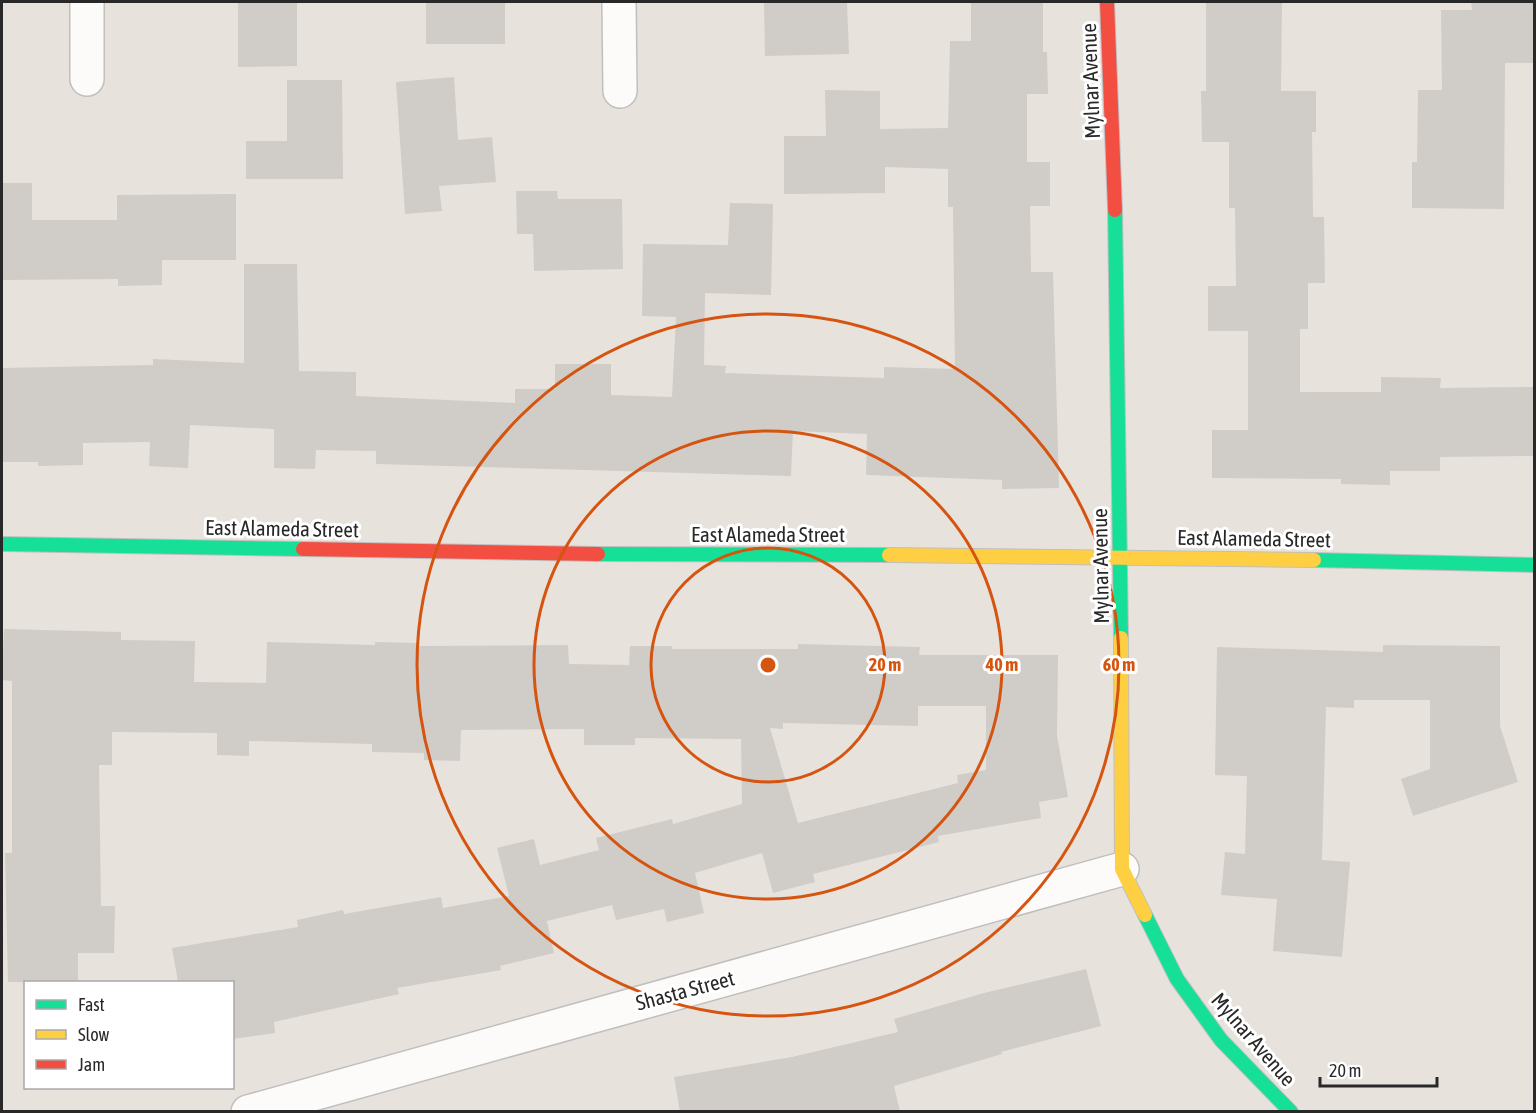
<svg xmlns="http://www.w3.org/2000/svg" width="1536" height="1113" font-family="'Asap Condensed',sans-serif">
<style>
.building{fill:#d0ccc8;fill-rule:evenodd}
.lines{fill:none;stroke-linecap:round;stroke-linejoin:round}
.street-casing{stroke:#c0bfc0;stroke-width:36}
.fast-casing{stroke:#c0bfc0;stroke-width:16}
.slow-casing{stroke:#c0bfc0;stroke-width:16}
.jam-casing{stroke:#c0bfc0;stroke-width:16}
.street{stroke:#fcfbfa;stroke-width:33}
.fast{stroke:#16e098;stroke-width:14}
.slow{stroke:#ffcf43;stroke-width:14}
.jam{stroke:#f24e42;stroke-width:14}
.ring{fill:none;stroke:#d5540f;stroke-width:3}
.labels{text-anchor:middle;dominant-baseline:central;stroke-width:6;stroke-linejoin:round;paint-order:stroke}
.street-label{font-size:21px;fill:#282828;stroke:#fff}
.centre{fill:#d5540f;stroke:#fff;stroke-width:3}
.ring-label{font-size:18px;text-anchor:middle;font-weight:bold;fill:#d5540f;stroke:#fff;stroke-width:6;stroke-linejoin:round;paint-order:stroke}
</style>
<rect width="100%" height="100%" fill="#e8e2dd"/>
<path class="building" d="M 238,2 L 297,2 L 297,66 L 238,67 Z
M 426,2 L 505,2 L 505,44 L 426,44 Z
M 764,2 L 847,3 L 849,54 L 765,56 Z
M 971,2 L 1043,2 L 1043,52 L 1047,52 L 1048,94 L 1027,94 L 1027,162 L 1050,162 L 1050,206 L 1030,206 L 1031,272 L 1053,272 L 1059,488 L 1002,489 L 1002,480 L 866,475 L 867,434 L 793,431 L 791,476 L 376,464 L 376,451 L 316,450 L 315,469 L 274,468 L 274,429 L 190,425 L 188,468 L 149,466 L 150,442 L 83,443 L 83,465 L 38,466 L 38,462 L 2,462 L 2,368 L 153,365 L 153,359 L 244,363 L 244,264 L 297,264 L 299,371 L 356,372 L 356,396 L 515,403 L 515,389 L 555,389 L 555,364 L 611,364 L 611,395 L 672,397 L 676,317 L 642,316 L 643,244 L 728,245 L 730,203 L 773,204 L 771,295 L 705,293 L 704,365 L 726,366 L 725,373 L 884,378 L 884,367 L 955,369 L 953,207 L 948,207 L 948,169 L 885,167 L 885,193 L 784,194 L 784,136 L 826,136 L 825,90 L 880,91 L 880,129 L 948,128 L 950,41 L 971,41 Z
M 1206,2 L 1282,2 L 1281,91 L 1316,91 L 1316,132 L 1312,132 L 1313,217 L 1324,217 L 1325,283 L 1308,283 L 1308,329 L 1300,329 L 1300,392 L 1381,392 L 1381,377 L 1441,378 L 1440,388 L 1534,387 L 1534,456 L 1440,457 L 1440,471 L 1390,471 L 1390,485 L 1341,484 L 1341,479 L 1212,478 L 1212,430 L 1248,430 L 1248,331 L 1208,331 L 1208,286 L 1236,286 L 1235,208 L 1229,208 L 1229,142 L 1202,142 L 1201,91 L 1206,91 Z
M 1471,2 L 1534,2 L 1534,63 L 1505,63 L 1504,209 L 1412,208 L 1412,162 L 1417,162 L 1418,90 L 1442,90 L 1441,10 L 1472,10 Z
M 454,77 L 458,140 L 492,137 L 496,182 L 439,186 L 442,211 L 405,214 L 396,82 Z
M 287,80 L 342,80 L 343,179 L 246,179 L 246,141 L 287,141 Z
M 2,183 L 32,183 L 32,220 L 117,220 L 117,195 L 236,194 L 236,260 L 162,260 L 162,285 L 118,286 L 118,279 L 2,280 Z
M 516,191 L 557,191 L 558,199 L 622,199 L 623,269 L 534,271 L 533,234 L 517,234 Z
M 4,629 L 121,632 L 121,640 L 195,641 L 194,682 L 266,683 L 267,642 L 375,645 L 375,642 L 418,643 L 418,646 L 568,645 L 569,664 L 629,665 L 630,646 L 672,646 L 672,649 L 798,649 L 798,644 L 920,647 L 919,655 L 1058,655 L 1057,736 L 1068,797 L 1039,802 L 1041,818 L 938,836 L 939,842 L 813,874 L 815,882 L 773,893 L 762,853 L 695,873 L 704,913 L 667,922 L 664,909 L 616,920 L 612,905 L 547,921 L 554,953 L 500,966 L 501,970 L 397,988 L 399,994 L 274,1022 L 275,1033 L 232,1039 L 232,982 L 178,982 L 172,948 L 298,927 L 297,920 L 343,910 L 344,914 L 441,897 L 443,908 L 509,896 L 497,848 L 534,839 L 540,865 L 599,850 L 596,838 L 672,819 L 673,824 L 742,804 L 741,739 L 635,738 L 635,745 L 584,745 L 584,729 L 461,730 L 460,761 L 424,760 L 424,753 L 372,752 L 372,744 L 249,741 L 249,756 L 217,755 L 217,733 L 112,732 L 112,765 L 99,765 L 101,906 L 115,906 L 114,953 L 78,953 L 78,982 L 8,982 L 5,853 L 12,853 L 12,681 L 2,680 ZM 918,706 L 986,706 L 986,770 L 957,775 L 958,783 L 798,823 L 770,728 L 783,729 L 783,723 L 918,726 Z
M 1383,645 L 1500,646 L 1500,726 L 1518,782 L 1413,816 L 1401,779 L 1430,769 L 1430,700 L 1354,700 L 1354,708 L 1326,707 L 1322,860 L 1350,862 L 1342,957 L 1273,951 L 1277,899 L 1221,895 L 1225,852 L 1245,854 L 1247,776 L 1215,775 L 1217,647 L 1383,652 Z
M 1086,969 L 1101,1026 L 1001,1052 L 1002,1054 L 894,1086 L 900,1112 L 680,1112 L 674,1077 L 792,1057 L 898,1032 L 894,1019 L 984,993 Z"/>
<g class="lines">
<defs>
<path id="street" d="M 87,2 L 87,79
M 619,2 L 620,91
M 248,1112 L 1122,869"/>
<path id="fast" d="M 1115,210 L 1121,638
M 2,544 L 303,549
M 598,554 L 889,555
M 1314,560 L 1534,565
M 1145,915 L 1177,979 L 1221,1040 L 1291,1112"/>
<path id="slow" d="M 889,555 L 1314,560
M 1121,638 L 1122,869 L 1145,915"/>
<path id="jam" d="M 1107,2 L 1115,210
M 303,549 L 598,554"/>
</defs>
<use href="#street" class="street-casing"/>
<use href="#fast" class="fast-casing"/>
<use href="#slow" class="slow-casing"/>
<use href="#jam" class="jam-casing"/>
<use href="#street" class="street"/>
<use href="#fast" class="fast"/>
<use href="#slow" class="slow"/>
<use href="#jam" class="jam"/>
</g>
<g class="ring">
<circle cx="768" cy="665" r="117"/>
<circle cx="768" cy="665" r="234"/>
<circle cx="768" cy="665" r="351"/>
</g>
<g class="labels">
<g class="street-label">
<text transform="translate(1090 81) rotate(-92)">Mylnar Avenue</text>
<text transform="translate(282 528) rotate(1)">East Alameda Street</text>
<text x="768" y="534">East Alameda Street</text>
<text transform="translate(1254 538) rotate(1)">East Alameda Street</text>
<text transform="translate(1100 566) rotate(-91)">Mylnar Avenue</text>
<text transform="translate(685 990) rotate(-15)">Shasta Street</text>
<text transform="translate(1254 1039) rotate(49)">Mylnar Avenue</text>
</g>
</g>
<circle cx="768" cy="665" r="9" class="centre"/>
<g class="ring-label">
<text x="885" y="671">20 m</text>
<text x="1002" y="671">40 m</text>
<text x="1119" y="671">60 m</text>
</g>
<rect width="1536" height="1113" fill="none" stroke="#282828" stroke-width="6"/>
<rect x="24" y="981" width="210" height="108" fill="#ffffff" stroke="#a9a9a9" stroke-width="1.5"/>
<rect x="36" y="1000" width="30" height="9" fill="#16e098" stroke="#a9a9a9" stroke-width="1.5"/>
<text x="78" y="1011" font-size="18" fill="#282828">Fast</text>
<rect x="36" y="1030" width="30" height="9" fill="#ffcf43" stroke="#a9a9a9" stroke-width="1.5"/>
<text x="78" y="1041" font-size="18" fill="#282828">Slow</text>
<rect x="36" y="1060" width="30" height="9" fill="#f24e42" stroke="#a9a9a9" stroke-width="1.5"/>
<text x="78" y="1071" font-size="18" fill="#282828">Jam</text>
<path d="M1320 1077v9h117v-9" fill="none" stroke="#282828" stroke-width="3"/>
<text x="1329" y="1077" font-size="18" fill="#282828" stroke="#ffffff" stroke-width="4.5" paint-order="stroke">20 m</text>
</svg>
